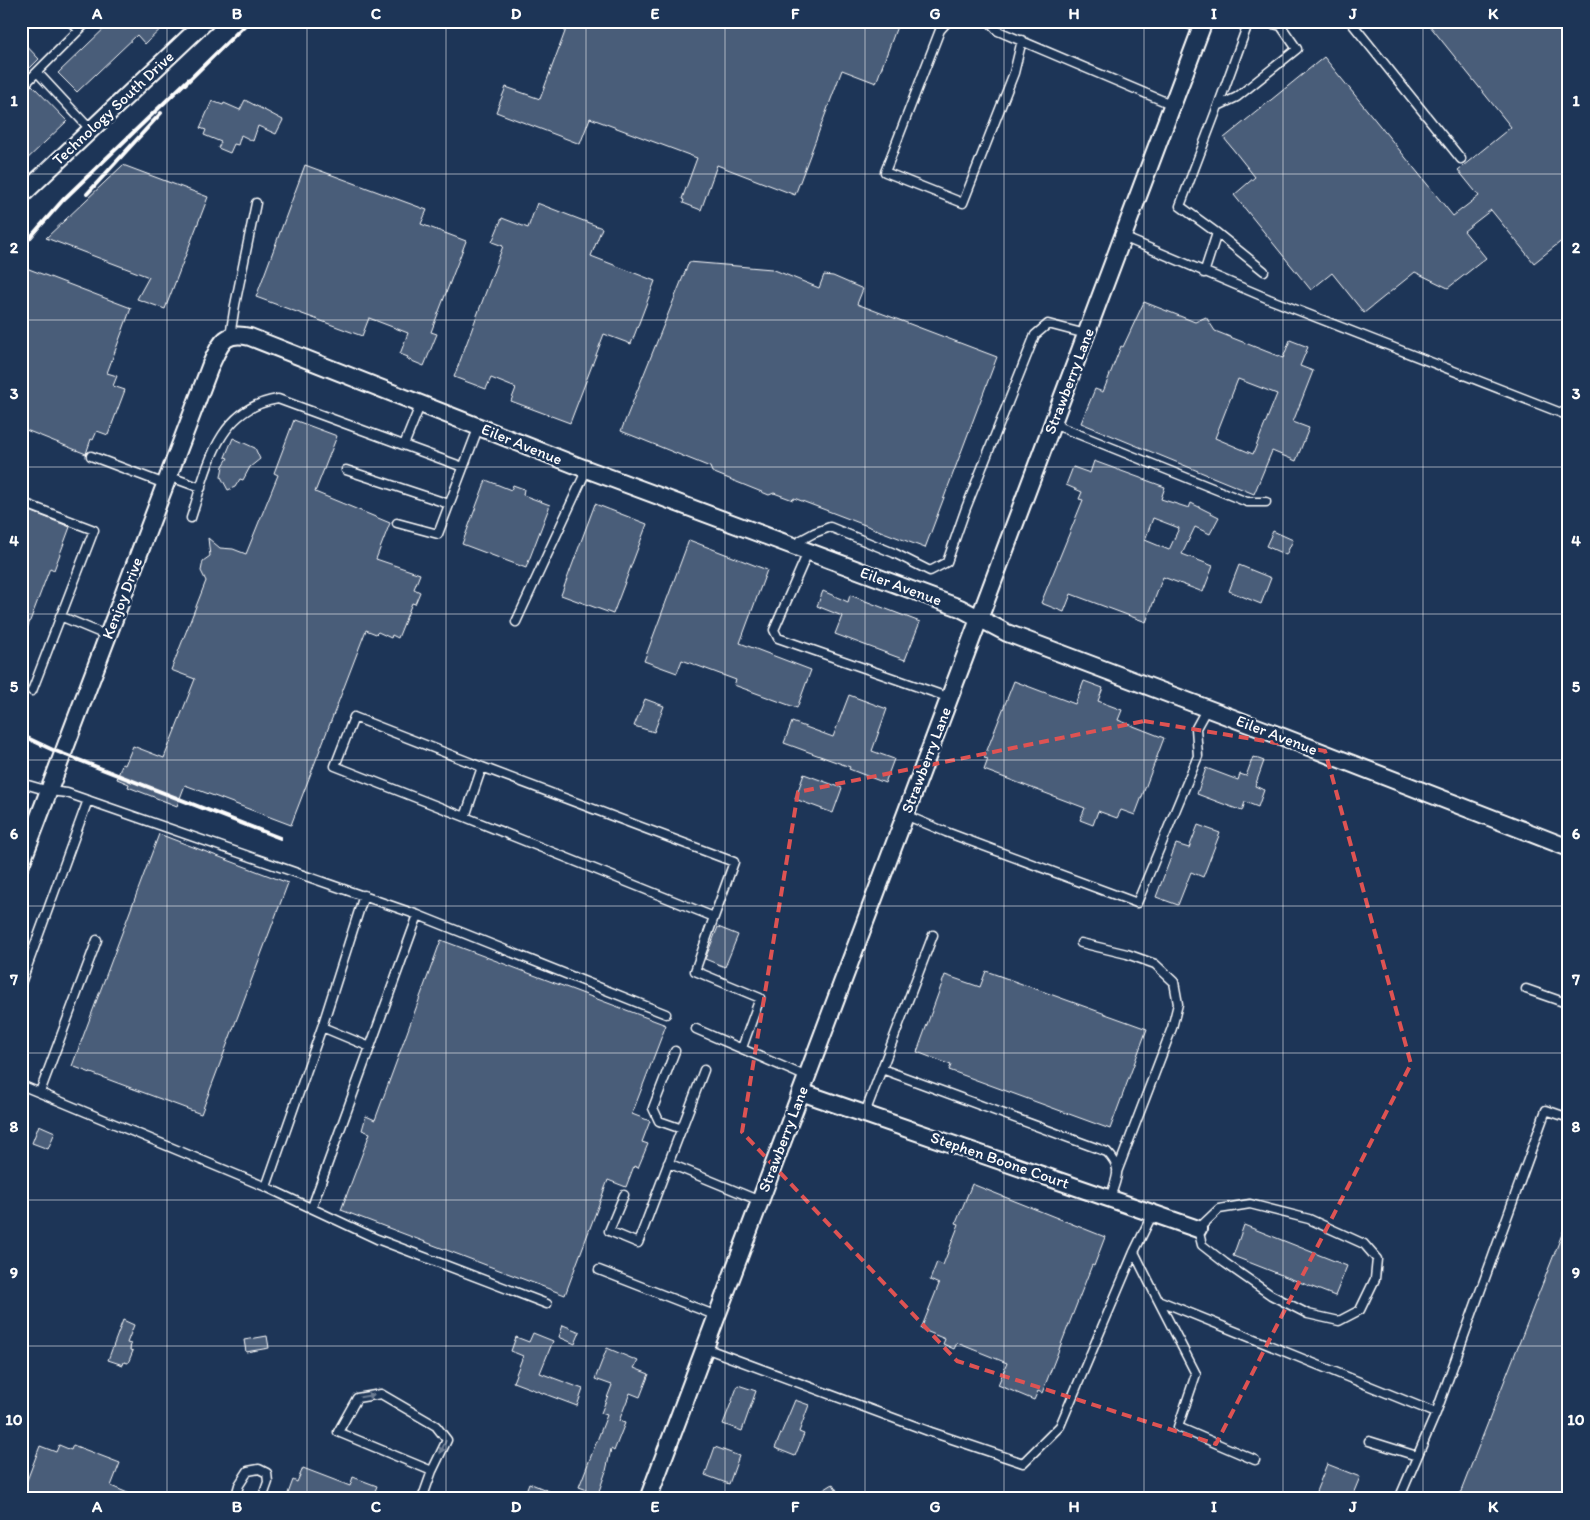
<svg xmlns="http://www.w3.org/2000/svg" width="1590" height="1520" font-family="Itim,sans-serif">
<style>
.building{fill:#4a5d79;stroke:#fff;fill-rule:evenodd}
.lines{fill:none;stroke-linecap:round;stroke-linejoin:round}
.service-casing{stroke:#fff;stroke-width:11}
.minor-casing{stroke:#fff;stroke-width:20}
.service{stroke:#1d3557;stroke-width:8}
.minor{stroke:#1d3557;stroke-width:16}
.rail{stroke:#fff;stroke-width:4}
.oneway{fill:#6c7c92}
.marked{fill:none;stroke:#de5353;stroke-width:4;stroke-dasharray:10 6;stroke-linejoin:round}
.grid{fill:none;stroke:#fff;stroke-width:1;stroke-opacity:0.55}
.labels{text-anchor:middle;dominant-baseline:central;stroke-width:5;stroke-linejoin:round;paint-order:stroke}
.street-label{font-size:16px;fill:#fff;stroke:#1d3557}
.neatline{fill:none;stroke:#fff;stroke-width:2}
.grid-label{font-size:16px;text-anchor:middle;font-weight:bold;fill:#fff}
</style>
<rect width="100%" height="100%" fill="#1d3557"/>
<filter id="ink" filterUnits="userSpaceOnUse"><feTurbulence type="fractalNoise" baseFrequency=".02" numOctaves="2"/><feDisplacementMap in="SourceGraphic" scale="10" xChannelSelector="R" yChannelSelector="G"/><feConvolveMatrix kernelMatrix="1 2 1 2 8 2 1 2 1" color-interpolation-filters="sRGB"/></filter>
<g filter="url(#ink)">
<path class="building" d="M 112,21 L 169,21 L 145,44 L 137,35 L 77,92 L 58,73 Z
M 569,21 L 899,21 L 876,83 L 842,70 L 795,195 L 717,165 L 701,210 L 683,203 L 684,200 L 682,199 L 697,158 L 590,118 L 580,144 L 496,112 L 506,87 L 540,99 Z
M 1426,21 L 1569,21 L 1569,235 L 1534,263 L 1491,210 L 1464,231 L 1486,258 L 1448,288 L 1415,272 L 1364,313 L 1332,273 L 1311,290 L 1251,216 L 1234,195 L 1255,177 L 1224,138 L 1324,57 L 1453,216 L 1479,196 L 1458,170 L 1511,127 Z
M 21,40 L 39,59 L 23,75 L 24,77 L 21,80 Z
M 32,85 L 67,121 L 21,165 L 21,94 Z
M 245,100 L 283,120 L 276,134 L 258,126 L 253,141 L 241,135 L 238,145 L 234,144 L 230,153 L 218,148 L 221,142 L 204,135 L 206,130 L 200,128 L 212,101 L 223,105 L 224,103 L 240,110 Z
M 123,165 L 208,197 L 165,309 L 137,299 L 149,277 L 46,238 Z
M 305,165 L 427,210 L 421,224 L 466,241 L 431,332 L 437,334 L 424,366 L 407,359 L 408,357 L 400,354 L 408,333 L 369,318 L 362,336 L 256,297 Z
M 537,203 L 602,228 L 591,256 L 655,281 L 631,344 L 604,334 L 570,423 L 511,401 L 516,388 L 491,378 L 486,389 L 454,377 L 503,246 L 492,242 L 502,218 L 528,228 Z
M 689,262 L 772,269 L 819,288 L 824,275 L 833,276 L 863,289 L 857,304 L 997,357 L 925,548 L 794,498 L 793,500 L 774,493 L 769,495 L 712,472 L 710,467 L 621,431 Z
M 21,266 L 131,308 L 107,373 L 117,376 L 113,386 L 125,390 L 108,435 L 97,431 L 93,440 L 91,439 L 86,454 L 21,428 Z
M 1144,302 L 1195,322 L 1206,317 L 1215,331 L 1283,358 L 1290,340 L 1308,347 L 1300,366 L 1313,371 L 1293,422 L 1309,428 L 1296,461 L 1272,451 L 1254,494 L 1081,423 L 1095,389 L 1103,392 L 1121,346 L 1123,347 ZM 1238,379 L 1277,394 L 1253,454 L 1215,438 Z
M 294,420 L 337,436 L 315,492 L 390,523 L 376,559 L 420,574 L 414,589 L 420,592 L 415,604 L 412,603 L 398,638 L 392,635 L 391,638 L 378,632 L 376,634 L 366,630 L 291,825 L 185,785 L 177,806 L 128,787 L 129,784 L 117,779 L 122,764 L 125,765 L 133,746 L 164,758 L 195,679 L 171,670 L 206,581 L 201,571 L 203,561 L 210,556 L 208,538 L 220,548 L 233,549 L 246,554 L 278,475 L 274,473 Z
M 233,438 L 255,448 L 260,459 L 250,467 L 243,480 L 240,479 L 235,487 L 228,490 L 221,477 L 223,466 L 228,458 L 225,457 Z
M 1094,461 L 1165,487 L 1161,499 L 1189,508 L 1191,503 L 1219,517 L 1210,534 L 1195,527 L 1182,554 L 1213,566 L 1203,592 L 1163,577 L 1146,622 L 1071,594 L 1064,612 L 1041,603 L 1083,500 L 1079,499 L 1082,492 L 1066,485 L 1073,467 L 1090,473 ZM 1153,518 L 1179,528 L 1169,550 L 1145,540 Z
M 486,480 L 511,490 L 513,485 L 524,489 L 523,495 L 550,505 L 526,568 L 462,544 Z
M 595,504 L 647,524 L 613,614 L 561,595 Z
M 30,511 L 70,527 L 54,570 L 50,568 L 22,642 L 21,533 Z
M 1273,531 L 1293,540 L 1286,555 L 1266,546 Z
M 689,540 L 767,570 L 740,643 L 811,670 L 797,708 L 734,685 L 736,680 L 682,660 L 677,673 L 644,661 Z
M 1239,565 L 1271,578 L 1261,604 L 1229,591 Z
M 823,591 L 848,602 L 850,595 L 920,622 L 905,660 L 835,634 L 842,616 L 817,606 Z
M 1014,681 L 1075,704 L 1084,681 L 1103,688 L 1098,701 L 1122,710 L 1118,720 L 1164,738 L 1135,815 L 1121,810 L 1117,818 L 1098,811 L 1093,825 L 1080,820 L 1085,808 L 984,770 L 988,759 L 984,758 Z
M 849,695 L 887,709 L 872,751 L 894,759 L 885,783 L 849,769 L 850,767 L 784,743 L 792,722 L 833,737 Z
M 645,699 L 664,706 L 654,732 L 634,726 Z
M 1253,757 L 1264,761 L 1255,786 L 1264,790 L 1258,807 L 1245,802 L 1242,811 L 1197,794 L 1206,768 L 1238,780 L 1240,774 L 1246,776 Z
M 804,774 L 842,788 L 833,813 L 795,799 Z
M 1198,825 L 1220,833 L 1203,877 L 1191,872 L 1178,905 L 1156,897 L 1176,844 L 1189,848 Z
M 159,834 L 288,883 L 201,1114 L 72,1066 Z
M 718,927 L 738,935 L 725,967 L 705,959 Z
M 441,940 L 666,1025 L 632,1114 L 650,1121 L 642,1142 L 648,1144 L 638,1168 L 634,1166 L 626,1187 L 608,1180 L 565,1295 L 341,1210 L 370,1133 L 362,1130 L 366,1116 L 375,1120 Z
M 986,971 L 1147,1029 L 1110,1129 L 949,1070 L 951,1065 L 917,1052 L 945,975 L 980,987 Z
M 39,1125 L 55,1132 L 48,1149 L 32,1143 Z
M 972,1184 L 1105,1237 L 1094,1266 L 1092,1265 L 1042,1393 L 1038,1391 L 1034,1400 L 998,1385 L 1007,1363 L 957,1343 L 954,1349 L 943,1344 L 945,1339 L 921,1329 L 939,1284 L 930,1280 L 937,1262 L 943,1265 L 959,1224 L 956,1223 Z
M 1568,1219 L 1569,1499 L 1458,1499 Z
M 1244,1225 L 1347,1266 L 1335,1296 L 1233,1256 Z
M 123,1320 L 134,1325 L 127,1343 L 131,1344 L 130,1350 L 133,1351 L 128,1363 L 124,1362 L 123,1365 L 108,1360 Z
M 563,1325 L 580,1332 L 575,1344 L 559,1337 Z
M 533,1333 L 553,1341 L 540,1373 L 583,1389 L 577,1406 L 513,1382 L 523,1356 L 511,1351 L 516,1337 L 529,1342 Z
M 267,1336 L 269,1348 L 246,1352 L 244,1340 Z
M 607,1348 L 638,1361 L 634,1368 L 649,1374 L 640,1397 L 630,1393 L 619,1421 L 625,1423 L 614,1451 L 611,1449 L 606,1471 L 598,1494 L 579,1487 L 607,1415 L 601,1413 L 612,1385 L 595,1379 Z
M 738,1385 L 756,1391 L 742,1431 L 723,1424 Z
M 795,1400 L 809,1405 L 799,1432 L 804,1434 L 795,1456 L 775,1448 Z
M 59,1445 L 71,1450 L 73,1445 L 120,1463 L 111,1486 L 142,1499 L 28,1499 L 21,1496 L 40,1446 L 56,1452 Z
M 715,1447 L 739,1456 L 729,1484 L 705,1475 Z
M 1327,1464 L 1360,1477 L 1351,1499 L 1313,1499 Z
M 303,1468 L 350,1486 L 353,1477 L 377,1486 L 372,1499 L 350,1499 L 338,1494 L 337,1499 L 286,1499 L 293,1480 L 297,1482 Z
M 529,1483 L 566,1498 L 566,1499 L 523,1499 Z
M 833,1484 L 842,1499 L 809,1499 Z"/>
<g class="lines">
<defs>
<path id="service" d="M 948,21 L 940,30 L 885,172 L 963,203 L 1014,73 L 1022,40
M 989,21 L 998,31 L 1173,105
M 1181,21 L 1201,29
M 1350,21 L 1461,159
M 79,30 L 88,21
M 37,72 L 79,30 L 70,21
M 21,88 L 37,72 L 90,129
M 1218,106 L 1237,97 L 1297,49 L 1281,26 L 1262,21
M 1217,233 L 1264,271
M 1123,237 L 1269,299 L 1569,416
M 1204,273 L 1217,233 L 1180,206 L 1218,106 L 1249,21
M 230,336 L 235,305 L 256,203
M 1053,424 L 1247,502 L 1266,502
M 404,445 L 421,403
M 91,456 L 165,484
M 346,470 L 449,504
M 168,476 L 201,488
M 21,508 L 26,504 L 94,530 L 32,691
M 191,518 C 207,469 217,408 278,399 L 463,467
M 397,523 L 438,534 L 479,426
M 796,547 L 801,540 L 814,533 L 830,527 L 894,553 L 930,571 L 947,562 L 966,508 L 1035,335 L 1048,324 L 1086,334
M 808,552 L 774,630 L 778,638 L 950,698
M 60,616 L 108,636
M 516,622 L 587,469
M 21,783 L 49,791 L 67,793 L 418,915
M 905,815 L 946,832 L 1137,903 L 1198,756 L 1196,728 L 1207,708
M 465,817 L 335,766 L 354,717 L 482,767
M 714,917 L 734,862 L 482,767 L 465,817 L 714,917 L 695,971 L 760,998 L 742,1048
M 1081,943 L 1127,954 L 1155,964 L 1174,982 L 1178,1004 L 1172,1028 L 1117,1172
M 21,983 L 88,800
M 1526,989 L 1569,1004
M 322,1027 L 370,1047
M 696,1029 L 807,1077
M 675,1051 L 653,1108 L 659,1121 L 682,1129
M 882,1069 L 1107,1152 C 1124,1169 1116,1178 1110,1198
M 21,1085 L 266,1187 L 377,1239 L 547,1304
M 40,1092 L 97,940
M 865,1113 L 933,935
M 668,1163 L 760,1201
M 266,1187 L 322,1027 L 364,895
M 624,1195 L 609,1231 L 638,1243 L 704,1070
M 1250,1204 L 1309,1219 L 1364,1244 L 1377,1259 L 1375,1279 L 1360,1310 L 1339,1321 L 1308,1314 L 1271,1295 L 1225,1263 L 1202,1245 L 1198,1229 L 1219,1209 Z
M 312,1207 L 418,915 L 666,1014
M 1134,1252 L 1158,1300 L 1436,1413
M 599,1270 L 717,1316
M 1158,1300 L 1196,1374 L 1178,1427 L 1255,1460
M 705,1348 L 931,1432 L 1023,1463 L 1060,1426 L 1134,1252 L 1153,1213
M 1369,1441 L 1417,1456
M 235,1499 L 239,1485 L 248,1471 L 259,1469 L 267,1473 L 268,1482 L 262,1499
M 422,1499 L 432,1471 L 338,1432 L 357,1398 L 381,1394 L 436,1426 L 447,1440 L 432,1471
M 1399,1499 L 1436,1413 L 1546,1110 L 1569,1118"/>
<path id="minor" d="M 21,196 L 206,21
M 21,864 L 211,364 C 221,343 224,331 250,337 L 578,466 L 960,608 L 1007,633 L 1283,737 L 1569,848
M 801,1092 L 1198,1229
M 648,1499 L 1204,21"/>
</defs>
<use href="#service" class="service-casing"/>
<use href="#minor" class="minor-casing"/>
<use href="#service" class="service"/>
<use href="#minor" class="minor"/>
<path class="rail" d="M 185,84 L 249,21
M 87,194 L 161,113
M 21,248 L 63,200 L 189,79
M 21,735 L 53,750 L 280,838"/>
</g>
<defs><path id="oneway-solid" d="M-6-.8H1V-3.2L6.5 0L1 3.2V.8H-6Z" transform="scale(1.25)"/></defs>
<g class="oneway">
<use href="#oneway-solid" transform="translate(367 1396) rotate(-10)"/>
<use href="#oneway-solid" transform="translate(443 1447) rotate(114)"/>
</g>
</g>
<path class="marked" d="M 1144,721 L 1325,751 L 1411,1064 L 1216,1444 L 957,1361 L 742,1132 L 798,792 Z"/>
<path class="grid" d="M 167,21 L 167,1499M 307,21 L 307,1499M 446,21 L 446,1499M 586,21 L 586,1499M 725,21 L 725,1499M 865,21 L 865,1499M 1004,21 L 1004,1499M 1144,21 L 1144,1499M 1283,21 L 1283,1499M 1423,21 L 1423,1499M 21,174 L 1569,174M 21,320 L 1569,320M 21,467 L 1569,467M 21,614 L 1569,614M 21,760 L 1569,760M 21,906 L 1569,906M 21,1053 L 1569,1053M 21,1200 L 1569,1200M 21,1346 L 1569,1346"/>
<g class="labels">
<g class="street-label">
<text transform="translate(113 108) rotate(-43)">Technology South Drive</text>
<text transform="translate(1069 381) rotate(-69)">Strawberry Lane</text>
<text transform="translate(522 444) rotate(22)">Eiler Avenue</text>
<text transform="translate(901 586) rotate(20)">Eiler Avenue</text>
<text transform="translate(122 598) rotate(-69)">Kenjoy Drive</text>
<text transform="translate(1277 735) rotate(21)">Eiler Avenue</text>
<text transform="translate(926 760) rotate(-69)">Strawberry Lane</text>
<text transform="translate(783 1139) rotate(-69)">Strawberry Lane</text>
<text transform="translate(1000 1160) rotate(19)">Stephen Boone Court</text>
</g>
</g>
<rect width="1590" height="1520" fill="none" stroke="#1d3557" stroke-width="55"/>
<rect x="28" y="28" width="1534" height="1464" class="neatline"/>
<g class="grid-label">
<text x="97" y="19">A</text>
<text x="237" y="19">B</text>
<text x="376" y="19">C</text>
<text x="516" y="19">D</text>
<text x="655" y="19">E</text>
<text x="795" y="19">F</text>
<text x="935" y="19">G</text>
<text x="1074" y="19">H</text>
<text x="1214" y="19">I</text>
<text x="1353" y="19">J</text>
<text x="1493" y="19">K</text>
<text x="14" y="106">1</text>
<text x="1576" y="106">1</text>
<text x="14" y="253">2</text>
<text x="1576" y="253">2</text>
<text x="14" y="399">3</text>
<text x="1576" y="399">3</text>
<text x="14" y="546">4</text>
<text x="1576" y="546">4</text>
<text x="14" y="692">5</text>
<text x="1576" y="692">5</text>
<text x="14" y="839">6</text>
<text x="1576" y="839">6</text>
<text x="14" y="985">7</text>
<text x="1576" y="985">7</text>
<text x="14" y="1132">8</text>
<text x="1576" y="1132">8</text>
<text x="14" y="1278">9</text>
<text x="1576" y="1278">9</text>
<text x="14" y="1425">10</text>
<text x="1576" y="1425">10</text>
<text x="97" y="1512">A</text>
<text x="237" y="1512">B</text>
<text x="376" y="1512">C</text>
<text x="516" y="1512">D</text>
<text x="655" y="1512">E</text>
<text x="795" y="1512">F</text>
<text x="935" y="1512">G</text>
<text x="1074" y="1512">H</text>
<text x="1214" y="1512">I</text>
<text x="1353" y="1512">J</text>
<text x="1493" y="1512">K</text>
</g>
</svg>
